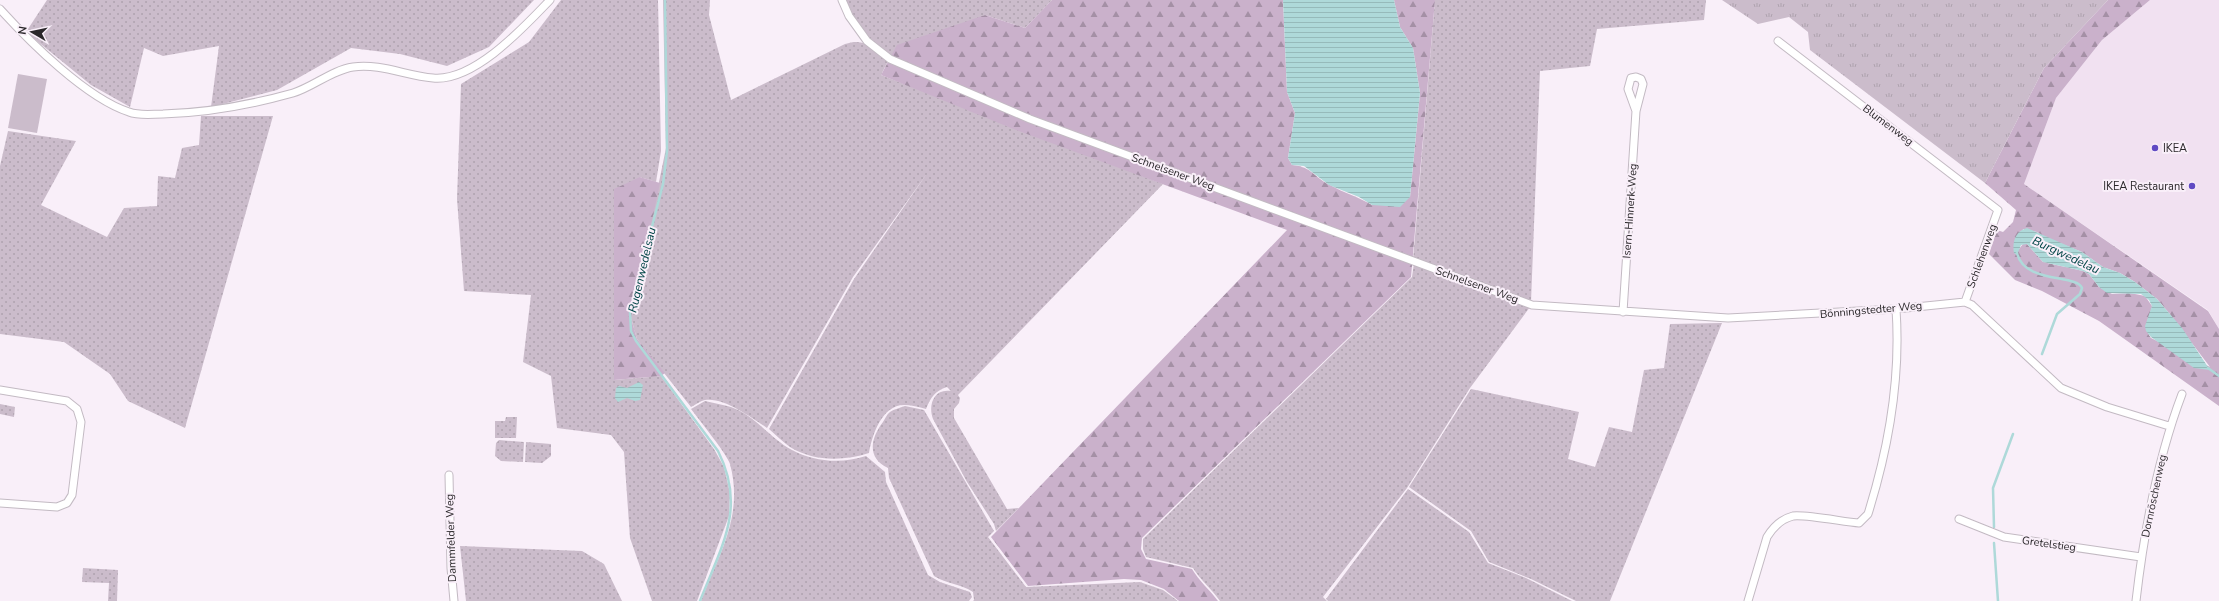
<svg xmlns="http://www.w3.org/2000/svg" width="2219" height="601" font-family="'Nunito Sans',sans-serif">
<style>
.built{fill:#f1e1f1}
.grass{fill:url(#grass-dots)}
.forest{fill:url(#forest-firs);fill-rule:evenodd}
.park{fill:url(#park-tufts)}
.pitch{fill:#cbbccb}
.water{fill:url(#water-rules)}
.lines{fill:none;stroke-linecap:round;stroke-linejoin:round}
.stream{stroke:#aed9d9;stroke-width:2.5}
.minor-casing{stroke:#c3bac3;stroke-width:9}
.minor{stroke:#fff;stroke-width:7}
.poi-dot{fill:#604ac3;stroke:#f9eff9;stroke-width:1.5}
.labels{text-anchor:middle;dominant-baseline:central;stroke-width:4;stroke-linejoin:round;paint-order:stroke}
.street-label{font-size:11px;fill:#2a272a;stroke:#f9eff9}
.poi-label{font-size:11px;fill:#2a272a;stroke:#f9eff9;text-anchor:start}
.water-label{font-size:12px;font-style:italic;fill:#014546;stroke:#f9eff9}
</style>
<defs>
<pattern id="grass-dots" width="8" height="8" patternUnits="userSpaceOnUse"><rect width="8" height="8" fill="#cbbccb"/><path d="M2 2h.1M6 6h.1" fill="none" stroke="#aea2ae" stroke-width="1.8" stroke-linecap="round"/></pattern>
<pattern id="forest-firs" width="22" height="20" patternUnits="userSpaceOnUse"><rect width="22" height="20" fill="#cab1cb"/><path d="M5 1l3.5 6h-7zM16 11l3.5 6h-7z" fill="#a490a5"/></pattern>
<pattern id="park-tufts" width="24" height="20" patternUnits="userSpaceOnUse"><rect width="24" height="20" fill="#cbbccb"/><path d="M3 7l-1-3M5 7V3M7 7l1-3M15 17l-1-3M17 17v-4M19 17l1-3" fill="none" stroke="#aea2ae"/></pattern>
<pattern id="water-rules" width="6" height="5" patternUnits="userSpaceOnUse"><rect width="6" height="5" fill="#aed9d9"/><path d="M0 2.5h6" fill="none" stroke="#96baba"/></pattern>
</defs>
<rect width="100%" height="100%" fill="#f9eff9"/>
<path class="built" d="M 2150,0 L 2219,0 L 2219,329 L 2208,310 L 2024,184 L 2056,98 L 2102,40 Z"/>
<path class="grass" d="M 47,0 L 534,0 L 489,47 L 447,66 L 400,54 L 351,48 L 277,90 L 211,107 L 219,46 L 163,56 L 144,48 L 130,107 L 91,85 L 26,32 Z
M 561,0 L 658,0 L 661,151 L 656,182 L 640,177 L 614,380 L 661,376 L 714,449 L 724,467 L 730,493 L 729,516 L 697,601 L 652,601 L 630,538 L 624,452 L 611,435 L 557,428 L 551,376 L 523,362 L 531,295 L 464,291 L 457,199 L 461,84 L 529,42 Z
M 663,0 L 710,0 L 709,15 L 731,100 L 845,44 C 866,37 873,49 888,61 L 881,75 L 1163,184 L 958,395 L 960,398 L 959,403 L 954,409 L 954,418 L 1007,509 L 1019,508 L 996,531 L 994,524 L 967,482 L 933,419 C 928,406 933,388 951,391 L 947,387 C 935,391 931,397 926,409 C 919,407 911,405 904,405 C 882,405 872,435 869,453 C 844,461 814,462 790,447 C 783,442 776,435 769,429 L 854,279 L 928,172 L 853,277 L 767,428 C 752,418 724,397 705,400 C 700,401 695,405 691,407 L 637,339 L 631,318 L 666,148 Z
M 844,0 L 1052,0 L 1025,28 L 985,15 L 891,56 C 869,40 856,26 844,0 Z
M 1435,0 L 1706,0 L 1704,20 L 1597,29 L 1590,66 L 1540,71 L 1531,302 L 1413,260 Z
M 201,116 L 273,116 L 185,428 L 128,401 L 110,374 L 64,342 L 0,334 L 0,166 L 8,131 L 76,141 L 41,205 L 107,237 L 124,208 L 157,206 L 158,176 L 175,178 L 182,148 L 199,145 Z
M 1414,263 L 1530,307 L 1470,388 L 1407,488 L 1323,597 L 1327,601 L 1220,601 C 1212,589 1200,580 1193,568 L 1146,557 L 1143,549 L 1143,539 L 1412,277 Z
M 1722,323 L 1610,601 L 1576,601 L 1531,579 L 1489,562 L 1471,531 L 1409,487 L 1471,389 L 1579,412 L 1568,459 L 1595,467 L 1609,427 L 1632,432 L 1644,370 L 1664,368 L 1670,324 Z
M 705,401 C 717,404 729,405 740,411 C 759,421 773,440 792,450 C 814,462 842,464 866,456 L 885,472 L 886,482 L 928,575 L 940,582 L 970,592 L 972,597 L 969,601 L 701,601 C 719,554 744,516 730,464 C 727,454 699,420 691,409 Z
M 0,404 L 15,407 L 14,417 L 0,414 Z
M 905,406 L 924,410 L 994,531 L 988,537 L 1026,587 L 1140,582 L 1163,590 L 1178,601 L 973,601 L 974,600 L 973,592 C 961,584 947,584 934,576 L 889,478 L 888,468 C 867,458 870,439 883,422 C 885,419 887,414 890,412 C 894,409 900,408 905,406 Z
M 506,417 L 517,417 L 516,438 L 495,438 L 495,421 L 505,421 Z
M 499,440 L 524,442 L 523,462 L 501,461 L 495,456 L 496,443 Z
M 526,442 L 551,444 L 551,456 L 542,463 L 525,462 Z
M 1408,489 L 1469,532 L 1488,563 L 1526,578 L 1572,601 L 1328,601 L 1326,599 Z
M 460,546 L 582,551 L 604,564 L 622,601 L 466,601 Z
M 83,568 L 118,570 L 117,601 L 108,601 L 109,583 L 82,582 Z"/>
<path class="forest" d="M 1052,0 L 1283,0 L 1287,92 L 1295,113 L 1288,158 L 1292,165 C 1313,167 1313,177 1330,185 C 1344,193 1359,197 1372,205 L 1410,197 L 1420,93 L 1413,48 L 1400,27 L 1394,0 L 1435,0 L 1411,277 L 1142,538 L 1141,549 L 1146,559 L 1192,569 C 1199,581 1210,590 1218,601 L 1179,601 L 1164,589 L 1141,580 L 1124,579 L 1028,586 L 991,537 L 1287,230 L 1016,130 L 881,75 L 897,45 L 985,15 L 1025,28 Z
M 2108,0 L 2150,0 L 2102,40 L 2056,98 L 2024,184 L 2208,311 L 2219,329 L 2219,406 L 2099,321 L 2042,291 L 2015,280 L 1989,254 L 1997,230 L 2003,232 L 2013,222 L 2016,210 L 1985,183 L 2044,68 ZM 2023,229 L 2037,232 L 2044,237 L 2082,252 L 2103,267 L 2120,273 L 2135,282 L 2157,299 L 2169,313 L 2210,367 L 2151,338 C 2141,325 2150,319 2152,306 L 2145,296 L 2130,293 L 2112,294 L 2099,287 L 2089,274 L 2083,271 L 2043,262 L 2027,244 L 2023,244 L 2019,249 Z
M 640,177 L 660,183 L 631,318 L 637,339 L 665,373 L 661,376 L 614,380 L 614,189 Z"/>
<path class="park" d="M 1722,0 L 2108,0 L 2044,68 L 1985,183 L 1810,50 L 1808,32 L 1789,17 L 1758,24 Z"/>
<path class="pitch" d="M 18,74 L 47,79 L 37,133 L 8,128 Z"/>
<path class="water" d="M 1283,0 L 1394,0 L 1400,27 L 1413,48 L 1420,93 L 1410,197 L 1400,207 L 1372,205 L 1359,197 L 1329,185 L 1304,166 L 1292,165 L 1288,158 L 1295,113 L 1287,92 Z
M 2027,228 L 2082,252 L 2103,267 L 2120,273 L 2135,282 L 2157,299 L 2169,313 L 2182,328 L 2210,370 L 2194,368 L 2151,337 L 2146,331 L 2145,326 L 2152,306 L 2149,300 L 2141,294 L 2107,293 L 2099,287 L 2089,274 L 2083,271 L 2043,262 L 2027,244 L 2021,245 L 2017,255 L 2014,253 C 2012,243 2015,231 2027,228 Z
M 639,382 L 643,385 L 640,400 L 635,401 L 627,398 L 618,402 L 615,398 L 616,388 L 619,386 L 627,388 Z"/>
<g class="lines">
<path class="stream" d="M 665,0 L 667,151 L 663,184 L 630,312 L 631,331 L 636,341 L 718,451 C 747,508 721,547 700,601
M 2017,253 C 2024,284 2077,274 2082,288 L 2080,294 L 2057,314 L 2042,354
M 2208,368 L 2219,376
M 1994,527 L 1993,488 L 2013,434
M 1994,543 L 1998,601"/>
<defs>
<path id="minor" d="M 842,0 L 849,16 L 867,41 L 890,59 L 1030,119 L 1532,305 L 1728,318 L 1896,309 L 1965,302 L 1972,305 L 2061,388 L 2107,407 L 2169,426
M 0,9 C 30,42 86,98 129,112 C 139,116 152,114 163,114 C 207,113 250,105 293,93 C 313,87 332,70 353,67 C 380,63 407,76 433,78 C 474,82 524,27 550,0
M 1778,41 L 1998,210 L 1965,302
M 1623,312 L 1636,111 L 1643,84 L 1641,79 L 1636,77 L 1631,78 L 1628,89 L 1636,111
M 0,390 L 67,401 L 77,409 L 81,422 L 72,495 L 67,503 L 57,507 L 0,503
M 449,475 L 451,568 L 454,601
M 1959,519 L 2004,537 L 2141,557
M 1748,601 L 1767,537 C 1773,527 1781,519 1793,516 C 1804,514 1845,522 1859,523 L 1868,514 C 1889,447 1901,380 1896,309
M 2136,601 C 2144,531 2157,460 2182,394"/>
</defs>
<use href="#minor" class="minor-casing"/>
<use href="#minor" class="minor"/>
</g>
<g class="poi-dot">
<circle cx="2155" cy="148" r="4"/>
<circle cx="2192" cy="186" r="4"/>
</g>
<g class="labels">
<g class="street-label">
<text transform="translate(1888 125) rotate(37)">Blumenweg</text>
<text transform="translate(1173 172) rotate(20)">Schnelsener Weg</text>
<text transform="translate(1630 211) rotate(-86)">Isern-Hinnerk-Weg</text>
<text transform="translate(1982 256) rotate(-70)">Schlehenweg</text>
<text transform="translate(1477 285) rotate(20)">Schnelsener Weg</text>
<text transform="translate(1871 310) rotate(-5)">Bönningstedter Weg</text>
<text transform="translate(2154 496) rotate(-78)">Dornröschenweg</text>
<text transform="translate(451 538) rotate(-92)">Dammfelder Weg</text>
<text transform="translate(2049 544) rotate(8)">Gretelstieg</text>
</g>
<g class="poi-label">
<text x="2163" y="148">IKEA</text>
<text x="2184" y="186" text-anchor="end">IKEA Restaurant</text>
</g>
<g class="water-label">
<text transform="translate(2066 255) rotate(25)">Burgwedelau</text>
<text transform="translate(642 270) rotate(-77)">Rugenwedelsau</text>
</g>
</g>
<g transform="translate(32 32) rotate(279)" stroke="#f9eff9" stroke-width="3" paint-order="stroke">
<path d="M0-3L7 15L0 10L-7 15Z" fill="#2a272a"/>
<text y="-6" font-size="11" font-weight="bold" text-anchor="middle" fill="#2a272a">N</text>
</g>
</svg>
